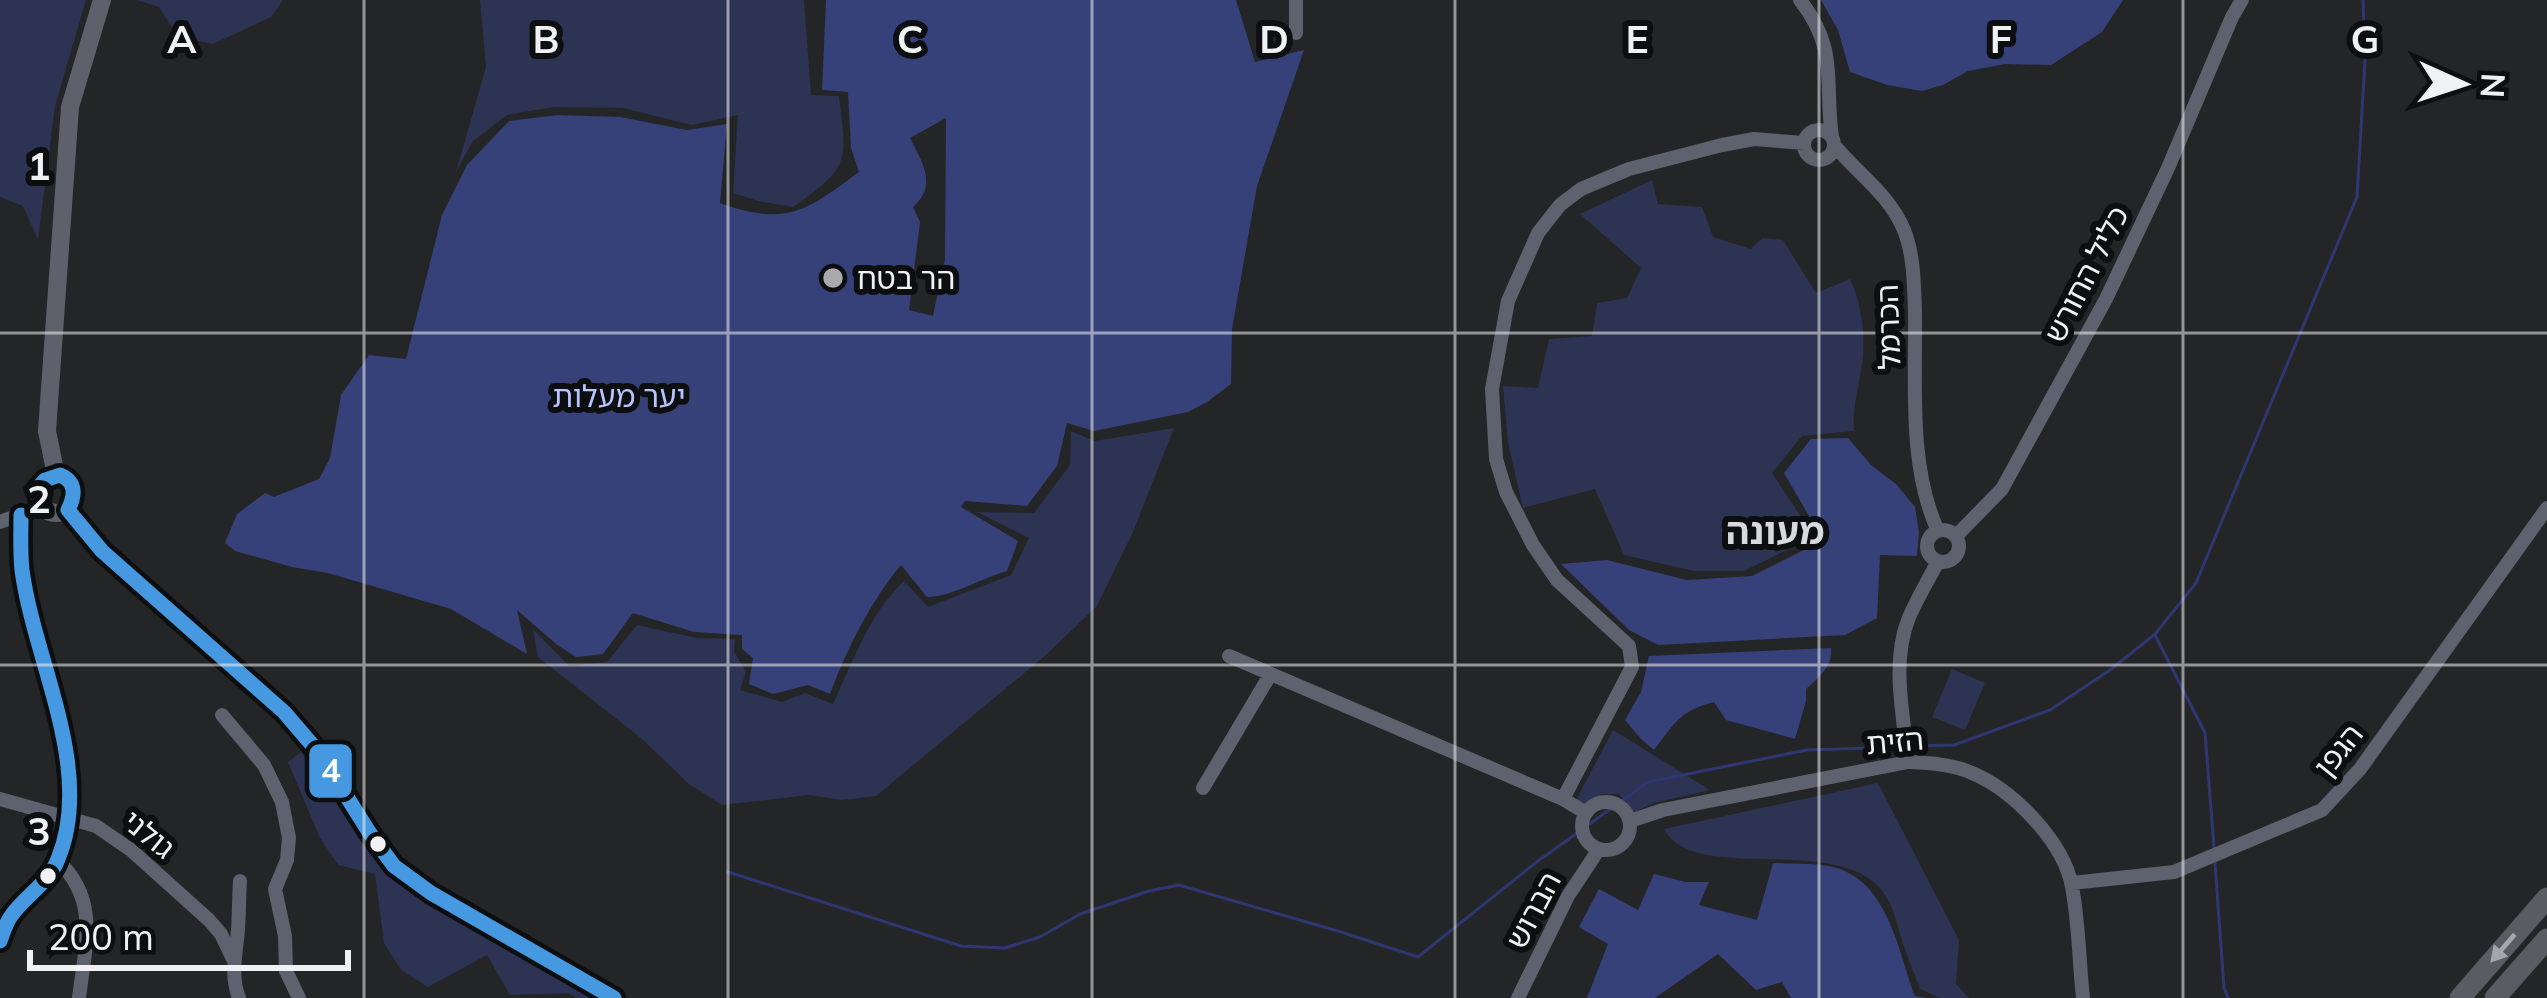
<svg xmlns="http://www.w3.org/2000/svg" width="2547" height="998" font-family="Mulish,'Noto Sans Hebrew',sans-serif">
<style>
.green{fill:#2c3353}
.forest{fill:#36417a;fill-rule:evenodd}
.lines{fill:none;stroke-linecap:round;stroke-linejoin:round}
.stream{stroke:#2e3772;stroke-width:3}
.minor{stroke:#5e616e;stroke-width:14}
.major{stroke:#5e606b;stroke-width:18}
.highway{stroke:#5a5c63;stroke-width:21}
.bus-1-casing{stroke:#0d0e0f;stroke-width:24}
.bus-1{stroke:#4699e1;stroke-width:15}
.oneway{fill:#a5a6ab}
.grid{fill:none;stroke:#f0f1f3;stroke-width:3;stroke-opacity:0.55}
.poi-dot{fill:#a9aaac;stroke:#0d0e0f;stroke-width:4.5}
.bus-dot{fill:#f0f1f3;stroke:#0d0e0f;stroke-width:4.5}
.labels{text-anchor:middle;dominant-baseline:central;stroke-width:12;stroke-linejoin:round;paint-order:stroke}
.street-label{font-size:30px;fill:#f0f1f3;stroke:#0d0e0f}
.poi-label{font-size:30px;fill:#f0f1f3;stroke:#0d0e0f;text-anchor:start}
.park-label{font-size:30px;fill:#b6c5ff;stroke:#0d0e0f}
.quarter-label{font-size:36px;font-weight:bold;fill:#d8d9de;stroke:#0d0e0f}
.grid-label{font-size:39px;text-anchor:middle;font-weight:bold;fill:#f0f1f3;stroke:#0d0e0f;stroke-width:12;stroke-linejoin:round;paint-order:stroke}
.line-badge{stroke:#0d0e0f;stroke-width:4.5}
.badge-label{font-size:33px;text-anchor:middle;font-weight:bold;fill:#fff}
</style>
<rect width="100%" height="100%" fill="#242527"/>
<path class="green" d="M 0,0 L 86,0 L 55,106 L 38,240 L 23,206 L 0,197 Z
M 136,0 L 283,0 L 271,17 L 213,44 L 178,37 L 159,7 Z
M 480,0 L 804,0 L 811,95 L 839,96 C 847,164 850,167 793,207 L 758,201 L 733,193 L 738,115 L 692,125 L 623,108 L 554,107 L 507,115 L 473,141 L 456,172 L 486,67 Z
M 1652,180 L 1658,204 L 1702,207 L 1713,237 L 1751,249 L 1762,238 L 1783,240 L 1816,293 L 1850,279 C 1862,304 1866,336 1862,364 C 1859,387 1852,407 1854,431 L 1802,436 L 1772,473 L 1802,518 L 1791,548 L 1744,571 L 1694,571 L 1624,555 L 1595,489 L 1523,508 L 1508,443 L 1503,386 L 1538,388 L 1549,339 L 1592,336 L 1597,303 L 1627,298 L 1641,268 L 1580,214 Z
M 1174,428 L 1133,532 L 1097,606 L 1046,655 L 876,796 L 842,800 L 809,795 L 722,805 L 689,784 L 642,739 L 538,657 L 533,629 L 569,666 L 607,662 L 637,625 L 697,638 L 735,639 L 734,651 L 746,672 L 740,690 L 782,702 L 805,693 L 833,704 C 853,661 869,614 904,581 L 928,607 L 1011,575 L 1029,538 L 977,512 L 1034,513 L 1070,465 L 1071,431 L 1094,441 Z
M 1952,669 L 1985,683 L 1965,730 L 1932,717 Z
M 1613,730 L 1710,790 L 1654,803 L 1634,812 L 1619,794 L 1602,794 L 1586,804 L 1576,800 Z
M 301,752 L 381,868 L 405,887 L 605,998 L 576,998 L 568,993 L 510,995 L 487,955 L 428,987 L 401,970 L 384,943 L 375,874 L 338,865 L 320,838 L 288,762 Z
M 1878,783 L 1959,940 L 1956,984 L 1969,998 L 1940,998 L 1920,989 C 1914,972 1906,955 1901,937 C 1895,918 1893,903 1879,887 C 1830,835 1692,884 1664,829 Z"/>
<path class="forest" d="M 826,0 L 1236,0 L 1255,62 L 1304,50 L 1257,186 L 1232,329 L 1231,384 L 1207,402 L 1188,412 L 1094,431 L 1067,423 L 1057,466 L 1027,506 L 965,501 L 961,507 L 1018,541 L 1007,571 C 982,578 951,597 927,597 L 901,565 C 869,604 848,647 830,694 L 808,685 L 773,694 L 749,684 L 753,658 L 742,649 L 742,635 L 694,632 L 633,613 L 603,654 L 576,657 L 556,644 L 517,610 L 527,654 L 451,609 L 328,573 L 292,567 L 235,551 L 225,543 L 237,514 L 265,493 L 274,497 L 319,479 L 330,458 L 341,395 L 369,355 L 406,359 L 442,215 L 467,165 L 509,121 L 557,115 L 620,117 L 687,130 L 727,124 L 720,203 C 787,227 806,211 859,172 L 851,148 L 848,92 L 822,90 ZM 946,118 L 945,259 L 933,316 L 909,310 L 920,222 L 913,207 C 938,185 922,162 910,138 Z
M 1821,0 L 2123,0 L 2102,32 L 2051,65 L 2005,64 L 1968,71 L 1943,85 L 1922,91 L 1887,85 L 1850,72 L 1838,30 Z
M 1848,438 L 1871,465 L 1896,484 L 1915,507 L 1919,532 L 1917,556 L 1880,555 L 1877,618 L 1845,635 L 1658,645 L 1629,630 L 1561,564 L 1607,560 L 1687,580 L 1752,576 L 1804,550 L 1809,516 L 1784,473 L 1811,439 Z
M 1831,648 C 1833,666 1819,677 1806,689 L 1806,701 L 1795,739 L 1726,720 L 1714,702 C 1679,711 1675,723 1654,750 L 1641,739 L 1625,720 L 1641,692 L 1649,656 Z
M 1773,863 C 1794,864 1820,862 1840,869 C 1889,887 1898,951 1915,996 L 1927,998 L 1791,998 L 1782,982 L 1756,990 L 1718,954 L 1655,998 L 1587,998 L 1608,944 L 1579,927 L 1599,889 L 1638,910 L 1654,874 L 1686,882 L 1709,882 L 1699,905 L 1757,920 Z"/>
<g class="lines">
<path class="stream" d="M 2155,635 L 2205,733 L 2214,847
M 1911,746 L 1954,745 L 2050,710 L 2110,670 L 2155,634 L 2196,583 L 2357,197 L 2365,60 L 2363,0
M 2215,863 L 2224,988 L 2228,998
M 728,872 L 961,946 L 1005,948 L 1040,937 L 1080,914 L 1149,891 L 1179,885 L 1341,932 L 1418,957 L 1538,861 L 1648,782 L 1807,750 L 1901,747"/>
<path class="minor" d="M 1800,0 C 1839,50 1824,81 1832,137
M 1296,33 L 1296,0
M1804 145a15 15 0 1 1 30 0a15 15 0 1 1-30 0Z
M 1834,145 C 1858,174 1889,194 1904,230 C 1914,255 1914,285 1915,312 C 1916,383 1908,466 1938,531
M 0,522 L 41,507
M1927 546a16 16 0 1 1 32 0a16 16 0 1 1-32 0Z
M 1956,536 L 2002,489 L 2106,299 L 2168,168 L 2232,17 L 2242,0
M 1229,656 L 1563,799 L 1586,813
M 222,715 L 264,765 L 282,802 L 289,838 L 287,860 L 275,889 L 285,936 L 286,971 L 299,998
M 1908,762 C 1904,718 1891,664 1908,620 C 1916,600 1928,581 1938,561
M 1203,788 L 1270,675
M 0,799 L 96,826 L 131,850 L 209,920 L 221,934 L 233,959
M 1563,799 L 1632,667 L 1629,646 L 1557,580 L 1533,545 L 1506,492 L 1496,459 L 1492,389 L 1508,301 L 1538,233 L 1560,205 L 1581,189 L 1629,169 L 1722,145 L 1754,139 L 1804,143
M1582 826a24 24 0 1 1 48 0a24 24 0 1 1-48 0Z
M 1630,821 L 1663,810 L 1908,762 C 1929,763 1953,764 1972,773 C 2013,790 2064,842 2072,887 C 2079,923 2079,962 2083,998
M 58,861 C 100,900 85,947 79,998
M 2072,883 L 2174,872 L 2322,810 L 2360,769 L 2547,508
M 0,941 L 10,917 L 48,877 L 58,861 L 70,817 L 71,797 L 64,746 L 22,570 L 21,515
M 239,998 C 230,974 236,955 238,930 C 239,914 239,897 240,881
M 1518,998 L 1568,896 L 1599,849"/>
<path class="major" d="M37 494a19 19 0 1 1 38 0a19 19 0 1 1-38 0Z
M 56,475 L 47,431 L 70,107 L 102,0
M 68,510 L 102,551 L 284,712 L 320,754 L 369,832 L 394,866 L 431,893 L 614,998"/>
<path class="highway" d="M 2460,998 L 2547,898
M 2495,998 L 2547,939"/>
<defs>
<path id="bus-1" d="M 41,507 L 37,489 L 45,480 L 60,475 C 77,482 75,496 68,510
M 68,510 L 102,551 L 284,712 L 320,754 L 369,832 L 394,866 L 431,893 L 614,998
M 0,941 C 3,933 6,923 11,916 C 25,896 49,883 58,859 C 95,769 34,661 22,570 C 20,553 21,533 21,515"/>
</defs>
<use href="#bus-1" class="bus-1-casing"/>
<use href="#bus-1" class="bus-1"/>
</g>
<defs><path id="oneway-solid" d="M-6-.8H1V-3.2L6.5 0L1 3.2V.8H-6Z" transform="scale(3)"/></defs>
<use class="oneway" href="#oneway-solid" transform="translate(2503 948) rotate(131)"/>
<path class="grid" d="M 364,0 L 364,998M 728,0 L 728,998M 1092,0 L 1092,998M 1455,0 L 1455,998M 1819,0 L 1819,998M 2183,0 L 2183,998M 0,333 L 2547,333M 0,665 L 2547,665"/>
<circle class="poi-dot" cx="833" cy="278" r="12"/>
<g class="bus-dot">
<circle cx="378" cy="844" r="10"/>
<circle cx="48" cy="876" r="10"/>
</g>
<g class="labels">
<g class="street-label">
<text transform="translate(2086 274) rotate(-63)">כליל החורש</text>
<text transform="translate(1888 327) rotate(-92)">הכרמל</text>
<text transform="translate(1895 741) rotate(-5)">הזית</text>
<text transform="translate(2338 750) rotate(-51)">הגפן</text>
<text transform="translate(149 834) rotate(39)">גולני</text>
<text transform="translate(1533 910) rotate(-62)">הברוש</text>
</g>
<g class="poi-label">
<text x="857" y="278">הר בטח</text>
</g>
<g class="park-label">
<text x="619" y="396">יער מעלות</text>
</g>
<g class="quarter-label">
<text x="1775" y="530">מעונה</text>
</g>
</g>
<g class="grid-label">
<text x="182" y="53">A</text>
<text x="546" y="53">B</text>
<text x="910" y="53">C</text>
<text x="1274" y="53">D</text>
<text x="1637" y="53">E</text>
<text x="2001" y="53">F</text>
<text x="2365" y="53">G</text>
<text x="39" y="180">1</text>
<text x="39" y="513">2</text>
<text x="39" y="845">3</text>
</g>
<rect class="line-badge" x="307" y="742" width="47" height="58" rx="12" fill="#4699e1"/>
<g class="badge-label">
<text x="331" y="782">4</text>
</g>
<g transform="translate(2463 84) rotate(93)" stroke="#0d0e0f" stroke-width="9" paint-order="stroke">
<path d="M0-9L21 45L0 30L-21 45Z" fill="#f0f1f3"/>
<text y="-18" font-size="33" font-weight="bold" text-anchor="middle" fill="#f0f1f3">N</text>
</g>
<path d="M30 950v18h318v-18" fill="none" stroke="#f0f1f3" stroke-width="6"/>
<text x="48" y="950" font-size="36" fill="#f0f1f3" stroke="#0d0e0f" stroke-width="9" paint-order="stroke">200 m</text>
</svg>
